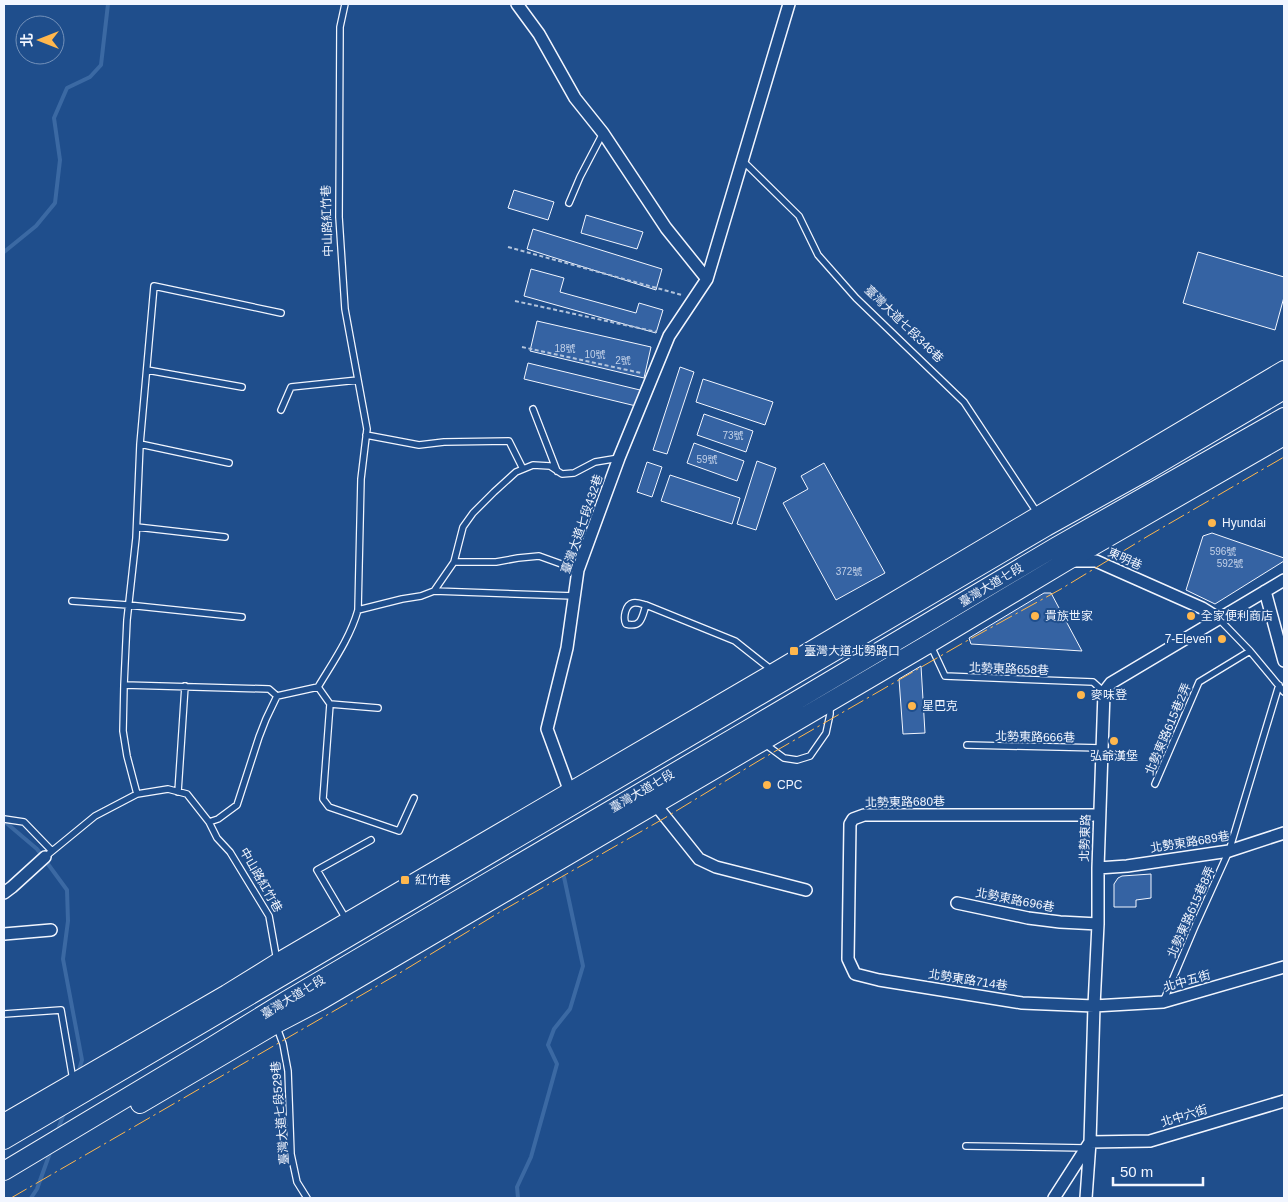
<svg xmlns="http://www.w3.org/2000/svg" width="1288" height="1202" font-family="Arial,'Noto Sans TC',sans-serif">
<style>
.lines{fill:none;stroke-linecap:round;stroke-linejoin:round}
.stream{stroke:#3b69a3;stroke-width:4}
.building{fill:#3563a3;stroke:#f2f6ff}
.service-casing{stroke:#f2f6ff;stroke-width:8}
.minor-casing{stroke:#f2f6ff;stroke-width:14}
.primary-casing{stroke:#f2f6ff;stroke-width:20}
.path{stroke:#b3c4dc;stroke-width:2;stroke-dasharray:4 2.5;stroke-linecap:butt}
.service{stroke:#1f4e8c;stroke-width:5.5}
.minor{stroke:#1f4e8c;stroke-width:11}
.primary{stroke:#1f4e8c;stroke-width:18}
.power{stroke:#ffb74d;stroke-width:1;stroke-dasharray:18 4 2.5 4;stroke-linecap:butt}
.poi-dot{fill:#ffb74d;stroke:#1f4e8c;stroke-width:2}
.labels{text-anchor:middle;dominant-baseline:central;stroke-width:4;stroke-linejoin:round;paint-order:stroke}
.number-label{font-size:10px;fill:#c3d1e8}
.street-label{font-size:12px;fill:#f2f6ff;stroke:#1f4e8c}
.poi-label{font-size:12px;fill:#f2f6ff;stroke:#1f4e8c;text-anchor:start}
</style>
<rect width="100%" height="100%" fill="#1f4e8c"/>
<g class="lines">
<path class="stream" d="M 4,252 L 36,226 L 55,203 L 60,160 L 54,118 L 67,88 L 90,77 L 101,65 L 108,4
M 4,821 L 37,849 L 67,890 L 68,921 L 63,959 L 82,1060 L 78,1073
M 57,1132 L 64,1113
M 31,1198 L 37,1189 L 51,1150
M 518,1198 L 517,1187 L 531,1157 L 557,1064 L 548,1045 L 554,1029 L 570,1009 L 583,966 L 564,877"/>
</g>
<path class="building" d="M 514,190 L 554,202 L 548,220 L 508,208 Z
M 586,215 L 643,232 L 637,249 L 581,233 Z
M 533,229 L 662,269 L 656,290 L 527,249 Z
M 1198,252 L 1284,277 L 1284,297 L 1275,330 L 1183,303 Z
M 531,269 L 564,278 L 560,292 L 636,313 L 639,303 L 663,310 L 656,333 L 524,296 Z
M 537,321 L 651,347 L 644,378 L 530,351 Z
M 528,363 L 640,390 L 636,406 L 524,379 Z
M 680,367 L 694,372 L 667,454 L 653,450 Z
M 703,379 L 773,402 L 765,425 L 696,402 Z
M 704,414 L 753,431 L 746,452 L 697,435 Z
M 694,443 L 744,461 L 737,481 L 687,463 Z
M 757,461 L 776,468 L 756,530 L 737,524 Z
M 647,462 L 662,467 L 652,497 L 637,492 Z
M 824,463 L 885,573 L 836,600 L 783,503 L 808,489 L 801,476 Z
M 670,475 L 740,498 L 732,524 L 661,501 Z
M 1212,533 L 1284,558 L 1284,561 L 1215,604 L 1186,590 L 1203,536 Z
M 1044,593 L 1051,593 L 1082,651 L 971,644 L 969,638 Z
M 921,666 L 925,733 L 903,734 L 899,679 Z
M 1151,874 L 1151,898 L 1136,900 L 1136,907 L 1114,907 L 1114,884 L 1118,878 L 1122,876 Z"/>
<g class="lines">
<defs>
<path id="service" d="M 743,161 L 799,216 L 818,255 L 856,298 L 964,402 L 1038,514
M 569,203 L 580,177 L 603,133
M 147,370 L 242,387
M 533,409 L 557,471
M 281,410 L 291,387 L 358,380
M 366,435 L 419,445 L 444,442 L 509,441 L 523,469
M 140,444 L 229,463
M 137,527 L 225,537
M 454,562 L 496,562 L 518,558 L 539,556 L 578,570
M 434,591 L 574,596
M 72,601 L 128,605 L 242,617
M 646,605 C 642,617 642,628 626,624 C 623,618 625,605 633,603 C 637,602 642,604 646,605 L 735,641 L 773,671
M 358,610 L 402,599 L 421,596 L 434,591 L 454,562 L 463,527 L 473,513 L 494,492 L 516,472 L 533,465 L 550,466 L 562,474 L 574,473 L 595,462 L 619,458
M 1218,618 L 1250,651 L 1284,692
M 931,646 L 945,676 L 1093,682 L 1104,692
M 124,685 L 269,689 L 277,696
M 318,687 L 330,704 L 323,799 L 329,807 L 399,831 L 414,798
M 330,704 L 378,708
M 765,744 L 784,758 L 797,760 L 810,756 L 826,733 L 830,714 L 830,705
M 967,745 L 1102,748
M 1155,784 L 1199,682 L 1250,651
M 178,792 L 185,686
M 137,794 L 127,756 L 123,731 L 124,685 L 127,620 L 136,538 L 140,444 L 154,286 L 281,313
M 4,819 L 24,822 L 52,851
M 209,822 L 217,838 L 230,852 L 269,916 L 277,961
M 45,857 L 95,816 L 137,794 L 168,789 L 187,794 L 209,822 L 218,819 L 237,805 L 259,737 L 266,719 L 277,696 L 318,687 C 333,662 350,638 358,610 L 361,479 L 367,429 L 345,309 L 339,217 L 340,27 L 345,4
M 346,919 L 317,870 L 371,840
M 1163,1002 L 1196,924 L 1229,851 L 1279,685
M 4,1014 L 61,1010 L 73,1080
M 276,1025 L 283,1044 L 288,1071 L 291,1154 L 297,1182 L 307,1198
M 966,1146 L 1086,1148"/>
<path id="minor" d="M 517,4 L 539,34 L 575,98 L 603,133 L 666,228 L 707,279
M 1070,561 L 1096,561 L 1202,608 L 1218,618
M 1265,591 L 1284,661
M 570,792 L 547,729 L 567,648 L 578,570 L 619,458 L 669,336 L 707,279 L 789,4
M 655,804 L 699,859 L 716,867 L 806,890
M 1099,815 L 864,815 L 853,819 L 850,824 L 848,959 L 855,974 L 879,980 L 1022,1003 L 1094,1006 L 1163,1002 L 1284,967
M 1098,868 L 1127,866 L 1229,851 L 1284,833
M 4,893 L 12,887 L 45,857
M 957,903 L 1028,918 L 1060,922 L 1098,924
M 4,934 L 51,930
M 1054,1198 L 1090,1142 L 1150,1141 L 1284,1101
M 1086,1198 L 1090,1142 L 1094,1006 L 1098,924 L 1098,868 L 1104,692 L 1111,683 L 1284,580"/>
<path id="primary" d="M 140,1104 L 276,1024 L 318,1002 L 930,643 L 1067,561 L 1284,436
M 4,1123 L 227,994 L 277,963 L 775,672 L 1284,370
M 4,1140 L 1046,527 L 1145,472 L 1284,390
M 4,1171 L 206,1050 L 287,1000 L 750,728 L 1057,546 L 1284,417"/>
</defs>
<use href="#service" class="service-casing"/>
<use href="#minor" class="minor-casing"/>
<use href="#primary" class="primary-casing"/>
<path class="path" d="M 508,247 L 682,295
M 515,301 L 657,332
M 522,347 L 641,373"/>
<use href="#service" class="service"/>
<use href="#minor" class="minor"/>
<use href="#primary" class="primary"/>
<path class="power" d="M 11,1198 L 403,971 L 500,912 L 663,819 L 760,760 L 963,643 L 1061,589 L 1148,536 L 1284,457"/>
</g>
<g class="poi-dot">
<circle cx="1212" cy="523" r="5"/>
<circle cx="1035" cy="616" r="5"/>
<circle cx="1191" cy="616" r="5"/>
<circle cx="1222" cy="639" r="5"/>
<rect x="789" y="646" width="10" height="10" rx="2.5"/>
<circle cx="1081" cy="695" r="5"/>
<circle cx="912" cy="706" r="5"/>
<circle cx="1114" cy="741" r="5"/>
<circle cx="767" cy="785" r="5"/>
<rect x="400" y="875" width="10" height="10" rx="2.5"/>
</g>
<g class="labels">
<g class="number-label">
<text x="565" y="348">18號</text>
<text x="595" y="354">10號</text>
<text x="623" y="360">2號</text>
<text x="733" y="435">73號</text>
<text x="707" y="459">59號</text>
<text x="1223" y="551">596號</text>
<text x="1230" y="563">592號</text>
<text x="849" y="571">372號</text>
</g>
<g class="street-label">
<text transform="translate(327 221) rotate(-92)">中山路紅竹巷</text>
<text transform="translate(904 324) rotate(44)">臺灣大道七段346巷</text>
<text transform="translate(582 524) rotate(-71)">臺灣大道七段432巷</text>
<text transform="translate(1125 559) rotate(24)">東明巷</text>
<text transform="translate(991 585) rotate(-31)">臺灣大道七段</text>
<text transform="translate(1009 669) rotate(2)">北勢東路658巷</text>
<text transform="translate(1168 729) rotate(-67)">北勢東路615巷2弄</text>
<text transform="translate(1035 737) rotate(1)">北勢東路666巷</text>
<text transform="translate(642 791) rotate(-30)">臺灣大道七段</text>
<text transform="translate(905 802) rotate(-1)">北勢東路680巷</text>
<text transform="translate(1085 838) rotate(-88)">北勢東路</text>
<text transform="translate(1190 842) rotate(-9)">北勢東路689巷</text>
<text transform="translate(261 880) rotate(60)">中山路紅竹巷</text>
<text transform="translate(1015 900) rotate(11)">北勢東路696巷</text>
<text transform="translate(1191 912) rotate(-66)">北勢東路615巷8弄</text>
<text transform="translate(968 980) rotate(9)">北勢東路714巷</text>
<text transform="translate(1187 981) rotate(-16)">北中五街</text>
<text transform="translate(293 997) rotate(-31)">臺灣大道七段</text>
<text transform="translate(280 1113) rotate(-95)">臺灣大道七段529巷</text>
<text transform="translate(1184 1116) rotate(-17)">北中六街</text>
</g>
<g class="poi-label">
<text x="1222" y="523">Hyundai</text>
<text x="1045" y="616">貴族世家</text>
<text x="1201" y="616">全家便利商店</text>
<text x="1212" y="639" text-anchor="end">7-Eleven</text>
<text x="804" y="651">臺灣大道北勢路口</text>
<text x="1091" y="695">麥味登</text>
<text x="922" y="706">星巴克</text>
<text x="1114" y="756" text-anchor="middle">弘爺漢堡</text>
<text x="777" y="785">CPC</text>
<text x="415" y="880">紅竹巷</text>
</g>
</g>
<rect width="1288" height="1202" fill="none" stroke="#f2f6ff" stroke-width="10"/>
<g transform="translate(40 40) rotate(270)"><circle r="24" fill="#1f4e8c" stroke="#7391ba"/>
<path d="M0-4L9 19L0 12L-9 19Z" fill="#ffb74d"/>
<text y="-8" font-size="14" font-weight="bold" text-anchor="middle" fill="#f2f6ff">北</text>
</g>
<path d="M1113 1177v8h90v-8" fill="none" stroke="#f2f6ff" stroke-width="2.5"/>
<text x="1120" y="1177" font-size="15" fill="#f2f6ff" stroke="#1f4e8c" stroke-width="4" paint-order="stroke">50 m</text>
</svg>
